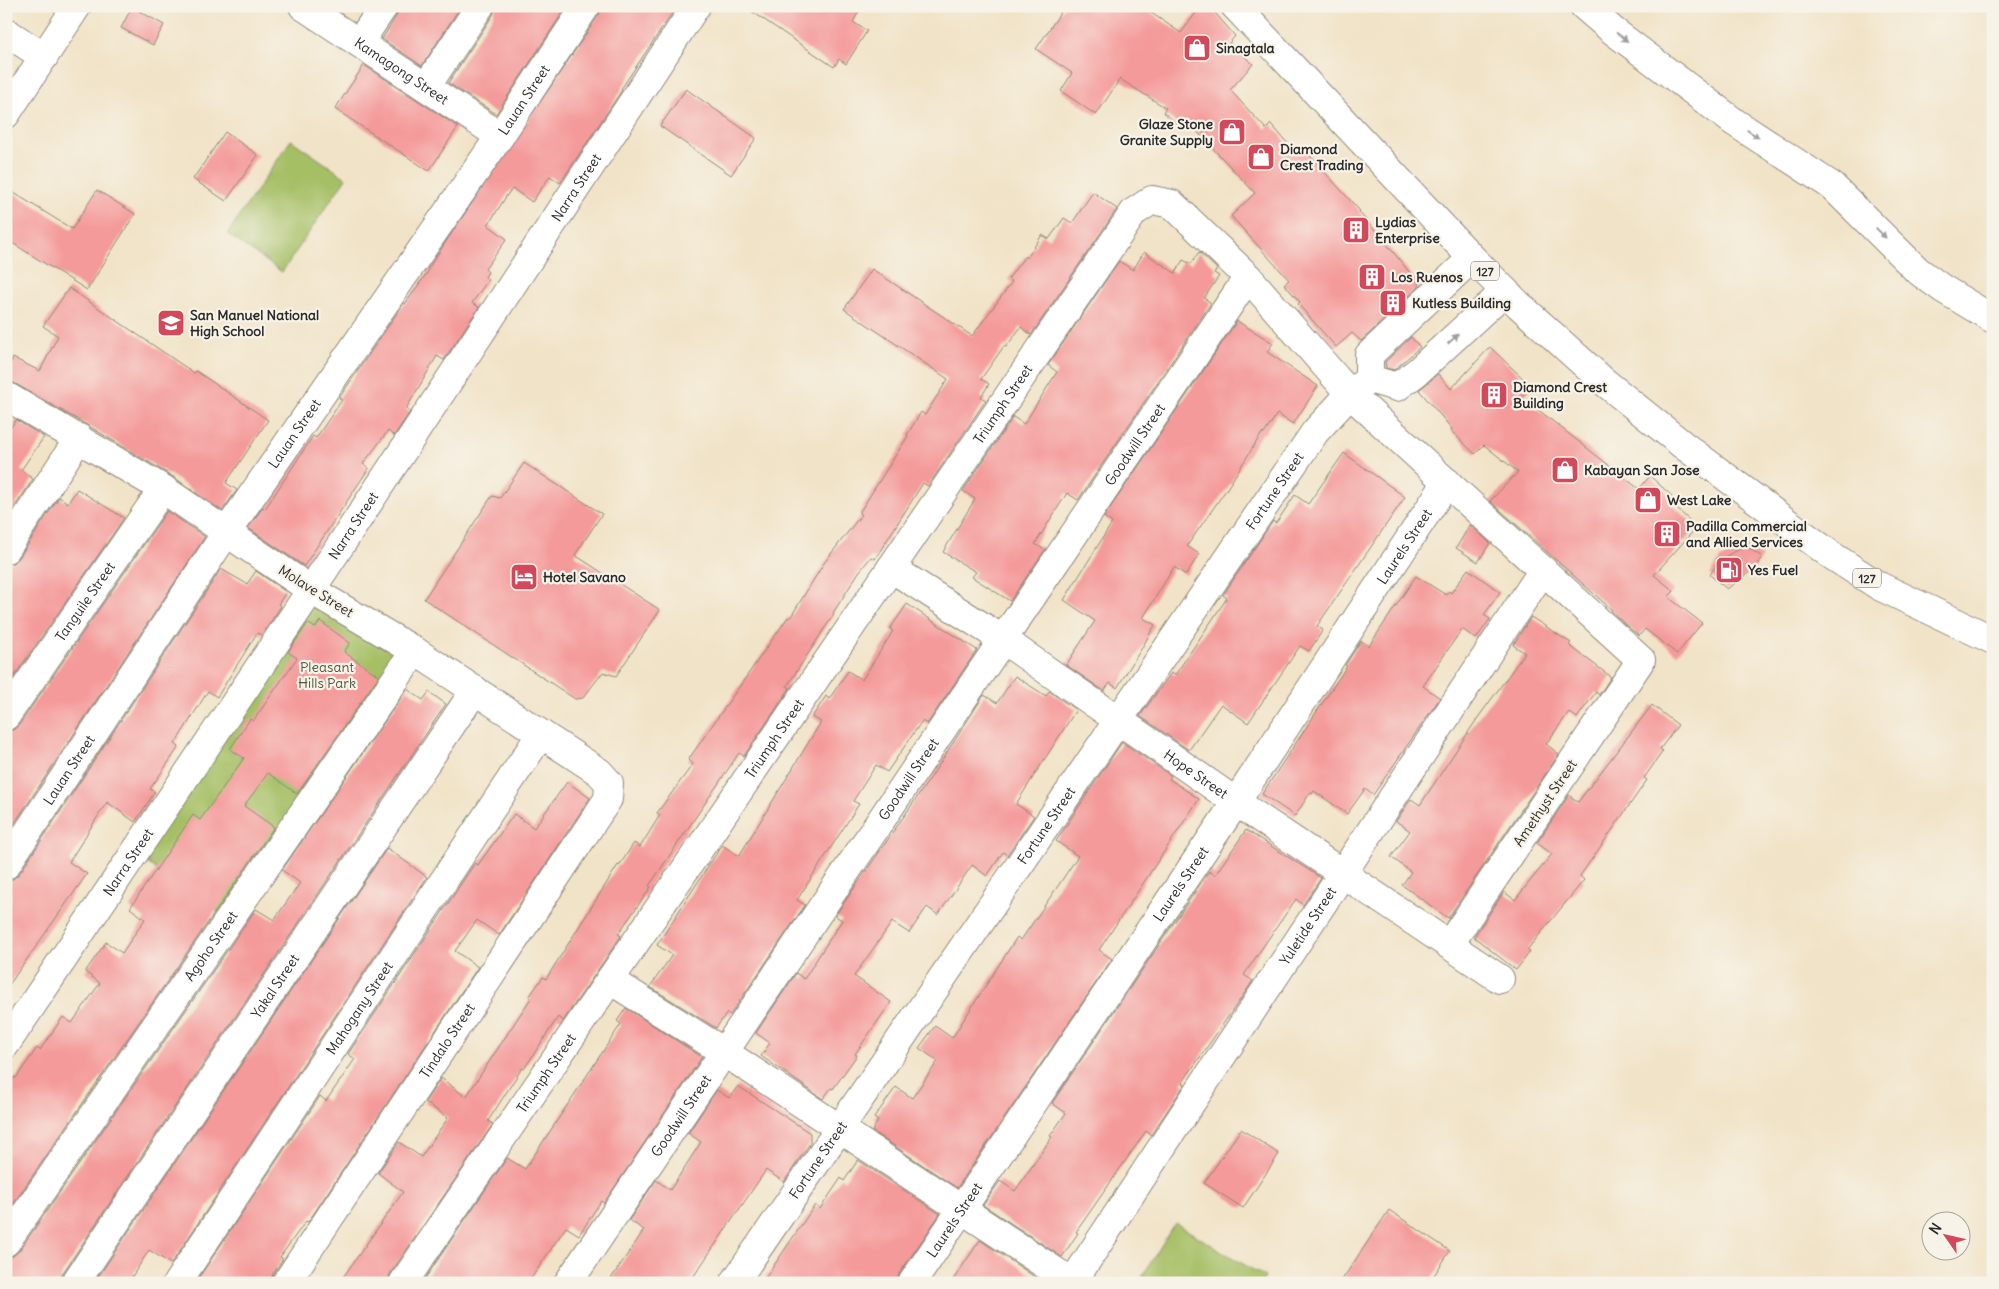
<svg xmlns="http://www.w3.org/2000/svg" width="1999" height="1289" font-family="Delius,sans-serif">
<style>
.green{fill:#a5bf65;stroke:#687548}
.building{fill:#f49a9a}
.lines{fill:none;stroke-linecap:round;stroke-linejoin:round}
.minor-casing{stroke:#8e8779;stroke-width:30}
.tertiary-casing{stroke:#8e8779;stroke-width:30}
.primary-casing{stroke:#8e8779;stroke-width:30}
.minor{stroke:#fff;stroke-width:28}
.tertiary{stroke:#fff;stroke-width:28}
.primary{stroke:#fff;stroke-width:28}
.oneway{fill:#a0a0a0}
.labels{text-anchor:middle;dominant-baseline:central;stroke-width:4.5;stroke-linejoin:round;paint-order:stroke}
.shield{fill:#f7f3e8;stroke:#686764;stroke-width:1}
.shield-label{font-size:12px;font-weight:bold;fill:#2b2b2b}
.poi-label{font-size:14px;font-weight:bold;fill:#2b2b2b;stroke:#f7f3e8;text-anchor:start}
.street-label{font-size:14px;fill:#2b2b2b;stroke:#f7f3e8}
.park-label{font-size:14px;fill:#50573c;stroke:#f7f3e8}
</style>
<rect width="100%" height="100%" fill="#f7f3e8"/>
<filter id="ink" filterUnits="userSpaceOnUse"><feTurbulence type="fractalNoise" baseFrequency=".02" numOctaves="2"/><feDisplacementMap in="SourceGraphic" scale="10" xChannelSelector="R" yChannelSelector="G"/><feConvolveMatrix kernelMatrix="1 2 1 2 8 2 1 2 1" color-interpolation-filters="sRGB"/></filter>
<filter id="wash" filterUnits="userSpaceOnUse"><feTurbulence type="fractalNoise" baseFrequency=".0096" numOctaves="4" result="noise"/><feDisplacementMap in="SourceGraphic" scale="20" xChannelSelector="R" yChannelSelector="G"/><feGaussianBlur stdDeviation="1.12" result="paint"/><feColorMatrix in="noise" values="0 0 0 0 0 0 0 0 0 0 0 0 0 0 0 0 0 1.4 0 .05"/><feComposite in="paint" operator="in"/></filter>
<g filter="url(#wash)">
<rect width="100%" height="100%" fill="#f1e3c7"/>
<path class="green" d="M 291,140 L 346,178 L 282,272 L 227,234 Z
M 310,595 L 409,657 L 231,921 L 140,858 Z
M 1175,1223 L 1265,1277 L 1262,1283 L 1151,1283 L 1142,1277 Z"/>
<g id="blocks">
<path class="building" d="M 399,6 L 461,6 L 422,66 L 382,39 L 397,15 Z
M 496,6 L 567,6 L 496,114 L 448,83 L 493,15 Z
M 602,6 L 677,6 L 621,89 L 622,90 L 560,183 L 550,176 L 532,202 L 513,189 L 509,192 L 488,225 L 507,239 L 485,269 L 488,272 L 485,277 L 488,280 L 472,303 L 479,307 L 444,360 L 437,356 L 406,409 L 410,412 L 394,436 L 388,431 L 363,464 L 369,468 L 304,566 L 248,528 L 263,507 L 265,509 L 313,436 L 316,438 L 342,400 L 339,398 L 363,363 L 404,303 L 405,304 L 429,270 L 428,269 L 457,225 L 599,15 Z
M 744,6 L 862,6 L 853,22 L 867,31 L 846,64 L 839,59 L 834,67 Z
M 1065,6 L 1141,6 L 1181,33 L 1201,6 L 1209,6 L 1235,36 L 1229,43 L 1253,64 L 1230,90 L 1266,129 L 1271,124 L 1296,153 L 1302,147 L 1360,211 L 1359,212 L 1385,242 L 1419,284 L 1419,287 L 1361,341 L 1352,333 L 1336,347 L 1298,304 L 1300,302 L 1284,284 L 1289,280 L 1231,216 L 1255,193 L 1187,121 L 1182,128 L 1163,112 L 1166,108 L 1120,79 L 1096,115 L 1061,91 L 1072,73 L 1036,49 Z
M 132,7 L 164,25 L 153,45 L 121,28 Z
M 364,65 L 458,127 L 429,171 L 335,109 Z
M 686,89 L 756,138 L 731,175 L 660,126 Z
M 225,132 L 258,155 L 226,201 L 193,179 Z
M 6,188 L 72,229 L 97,190 L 135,214 L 87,290 L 6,239 Z
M 1093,192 L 1117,209 L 1031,335 L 1021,327 L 1006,347 L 1004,346 L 981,379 L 989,384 L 981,397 L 986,400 L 928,486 L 923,483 L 875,559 L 871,557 L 859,572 L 833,613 L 834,614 L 787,686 L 790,688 L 744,756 L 739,753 L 649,886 L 651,887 L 618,934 L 621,936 L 563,1021 L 558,1017 L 524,1069 L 522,1068 L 488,1121 L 493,1124 L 390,1274 L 388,1283 L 339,1283 L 403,1192 L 378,1173 L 399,1142 L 421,1157 L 448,1118 L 425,1102 L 441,1078 L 466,1097 L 531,998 L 529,997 L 543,977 L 546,979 L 618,865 L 619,866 L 634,843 L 640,847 L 660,815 L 657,813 L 693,764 L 688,760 L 788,617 L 790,618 L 824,563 L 861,515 L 859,513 L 908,436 L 907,435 L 921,412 L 925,415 L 948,379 L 844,309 L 872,269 L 972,336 L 1012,282 L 1008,279 L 1025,256 L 1027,258 L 1042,235 L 1049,239 L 1064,218 L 1072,223 Z
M 1144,252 L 1175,273 L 1183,260 L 1191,264 L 1199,252 L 1217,269 L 1214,273 L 1219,276 L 1204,298 L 1211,303 L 1078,500 L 1067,493 L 1035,544 L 1045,550 L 1010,601 L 972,577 L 976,572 L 943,552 L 975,499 L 963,491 L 1013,417 L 1024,424 L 1057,372 L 1048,365 L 1119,261 L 1133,270 Z
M 69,288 L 194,373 L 196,371 L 268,420 L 226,483 L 237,490 L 222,511 L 172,476 L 87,425 L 14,383 L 6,380 L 6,371 L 13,358 L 40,371 L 58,336 L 43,326 Z
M 1237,321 L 1273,343 L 1267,352 L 1318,386 L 1293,424 L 1277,414 L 1264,434 L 1262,433 L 1228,487 L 1187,546 L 1199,554 L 1186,575 L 1174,567 L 1143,618 L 1155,625 L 1140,651 L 1117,688 L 1110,683 L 1104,691 L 1066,665 L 1095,621 L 1064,600 L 1112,523 L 1104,517 Z
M 1411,337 L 1420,347 L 1394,370 L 1386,368 L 1385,362 Z
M 1490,347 L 1532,387 L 1522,397 L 1639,489 L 1650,476 L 1672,496 L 1668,501 L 1697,527 L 1654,575 L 1674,591 L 1668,597 L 1702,623 L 1677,654 L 1645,629 L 1639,636 L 1627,626 L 1611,611 L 1612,610 L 1490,501 L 1518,472 L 1484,445 L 1475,454 L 1451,431 L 1452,429 L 1419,390 L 1438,374 L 1451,389 Z
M 16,420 L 44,437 L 21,470 L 33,479 L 6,520 L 6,434 Z
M 1344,453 L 1405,497 L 1317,626 L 1323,630 L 1309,651 L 1300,646 L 1248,723 L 1221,704 L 1189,750 L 1140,716 L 1171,673 L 1175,675 L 1227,598 L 1223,595 L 1273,521 L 1276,523 L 1295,495 L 1308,504 Z
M 524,463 L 602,514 L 575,555 L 660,610 L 616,676 L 603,672 L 583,698 L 575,699 L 424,599 L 492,496 L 500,498 Z
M 77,489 L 124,518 L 6,688 L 6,564 L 13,563 L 19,558 L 59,497 L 68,503 Z
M 167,511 L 205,537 L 6,836 L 6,731 L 13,730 L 19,725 Z
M 1470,525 L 1490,543 L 1478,562 L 1456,548 Z
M 1746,546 L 1762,557 L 1755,568 L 1727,589 L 1710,575 L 1720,559 Z
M 221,569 L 247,584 L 256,571 L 286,592 L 278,604 L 281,606 L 262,635 L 257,633 L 217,697 L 208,691 L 175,744 L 179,747 L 150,789 L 155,792 L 135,822 L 107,802 L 69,862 L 87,874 L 6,989 L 6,880 L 13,879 L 19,874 Z
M 1468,569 L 1500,592 L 1484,615 L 1490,619 L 1476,639 L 1462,629 L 1423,686 L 1440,698 L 1373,795 L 1365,789 L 1347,814 L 1314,791 L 1312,794 L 1310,793 L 1295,816 L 1262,794 L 1347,666 L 1345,665 L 1361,641 L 1369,646 L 1416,576 L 1446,595 L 1449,591 L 1451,593 Z
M 907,604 L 977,650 L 927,724 L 922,721 L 887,772 L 876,765 L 853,801 L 859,804 L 797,900 L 805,905 L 730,1015 L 727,1013 L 716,1028 L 650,987 L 672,955 L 657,945 L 722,845 L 739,856 L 821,722 L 812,717 L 826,696 L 829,699 L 848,671 L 862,680 L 893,631 L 890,629 Z
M 1531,617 L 1571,643 L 1569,645 L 1611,677 L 1599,695 L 1596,692 L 1577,718 L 1569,712 L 1546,744 L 1559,754 L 1448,918 L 1402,885 L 1411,872 L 1391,857 L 1410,831 L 1396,821 L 1411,799 L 1420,805 L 1477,719 L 1525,653 L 1513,645 Z
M 320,621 L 350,643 L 344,652 L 379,676 L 297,794 L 268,773 L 244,806 L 274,827 L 6,1214 L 6,1089 L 15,1077 L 16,1078 L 37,1048 L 40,1050 L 63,1017 L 72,1023 L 100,983 L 85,972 L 106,942 L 122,953 L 145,919 L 130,908 L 193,815 L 200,820 L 244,758 L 230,749 L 250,719 L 253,721 L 297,658 L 288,652 L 308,623 L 315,628 Z
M 1015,676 L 1046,696 L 1049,691 L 1076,710 L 1016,804 L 1034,816 L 1007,855 L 1003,852 L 987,876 L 972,865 L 938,915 L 927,907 L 909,933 L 892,922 L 854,976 L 891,1002 L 855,1054 L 857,1055 L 833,1089 L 831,1088 L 823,1099 L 761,1056 L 770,1043 L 756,1033 L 796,973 L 804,979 L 842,920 L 835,916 L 931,777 L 984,695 L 997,703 Z
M 407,689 L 423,700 L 429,692 L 446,704 L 62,1274 L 60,1283 L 6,1283 L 6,1257 L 13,1256 L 19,1251 L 256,909 L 274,920 L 300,883 L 282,870 Z
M 1652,705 L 1678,725 L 1660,749 L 1663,751 L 1644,778 L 1647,780 L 1580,876 L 1584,880 L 1527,950 L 1530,952 L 1516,970 L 1474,937 L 1504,892 L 1515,900 L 1552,854 L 1537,843 L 1569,795 L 1578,802 Z
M 1122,742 L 1171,776 L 1169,779 L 1199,799 L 1099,950 L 1112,959 L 957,1188 L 872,1131 L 878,1121 L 874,1118 L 896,1087 L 912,1098 L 938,1061 L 919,1048 L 935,1026 L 952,1038 L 1017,937 L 1021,940 L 1060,883 L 1078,856 L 1056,841 Z
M 567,782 L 590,798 L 499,935 L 477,920 L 455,951 L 478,967 L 308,1222 L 306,1221 L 280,1257 L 283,1259 L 273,1274 L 270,1283 L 196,1282 L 320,1096 L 326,1101 L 355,1059 L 348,1054 L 475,863 L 478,865 L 514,814 L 534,828 Z
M 1246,830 L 1321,878 L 1303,905 L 1296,899 L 1260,951 L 1244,975 L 1253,981 L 1182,1083 L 1185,1084 L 1151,1135 L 1146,1131 L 1076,1232 L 1078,1233 L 1062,1257 L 983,1205 L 1000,1181 L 1015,1191 L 1052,1137 L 1050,1136 L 1066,1113 L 1052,1103 L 1209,871 L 1215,875 Z
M 387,848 L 427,877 L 171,1264 L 149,1250 L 128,1283 L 94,1283 Z
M 626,1008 L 702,1057 L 604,1203 L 601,1201 L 579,1235 L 566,1227 L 528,1283 L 422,1283 L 507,1158 L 525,1169 L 621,1024 L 617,1021 Z
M 738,1086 L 810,1133 L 810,1143 L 784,1182 L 766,1170 L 689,1283 L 608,1283 L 644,1230 L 629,1220 L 656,1180 L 670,1190 L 701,1142 L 688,1133 L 717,1090 L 729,1098 Z
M 1241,1129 L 1279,1154 L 1243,1208 L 1204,1183 Z
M 858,1160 L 940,1214 L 899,1274 L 897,1283 L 762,1283 L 815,1205 L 820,1209 L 841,1178 L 844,1181 Z
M 1389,1210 L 1450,1251 L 1429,1283 L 1340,1283 Z
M 980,1240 L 1044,1283 L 951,1283 Z"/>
</g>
</g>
<g filter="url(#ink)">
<use href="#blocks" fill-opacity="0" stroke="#8e8779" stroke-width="1"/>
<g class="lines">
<defs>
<g id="minor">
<path id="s1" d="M 303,6 L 500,136"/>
<path d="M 1584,6 L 1612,30 L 1734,122 L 1832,186 L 1917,270 L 1943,289 L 1993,319"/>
<path d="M 6,32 L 44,57"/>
<path d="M 359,43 L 384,6"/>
<path d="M 426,87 L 480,6"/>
<path d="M 6,114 L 77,6"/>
<path d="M 1369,379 L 1397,387 L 1417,372 L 1505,291"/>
<path d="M 1369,379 L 1369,355 L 1472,258"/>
<path d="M 6,549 L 79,438"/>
<path id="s2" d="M 891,568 L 1002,639 L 1236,802 L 1500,979"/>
<path id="s3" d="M 6,716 L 163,489"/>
<path id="s4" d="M 6,865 L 226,533 L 500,136 L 586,6"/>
<path d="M 610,980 L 724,1052 L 1073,1283"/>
<path id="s5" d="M 6,1242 L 415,651"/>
<path id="s6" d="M 75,1283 L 475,690"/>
<path id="s7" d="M 177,1283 L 541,734"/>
<path id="s8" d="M 286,1283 L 608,799 L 609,783 L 599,772 L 415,651 L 311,590"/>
<path id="s9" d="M 403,1283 L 1134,212 L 1152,200 L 1172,204 L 1248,277 L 1350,394 L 1641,660 L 1449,945"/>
<path id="s10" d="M 568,1283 L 1248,277"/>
<path id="s11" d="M 734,1283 L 1315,432 L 1350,394 L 1369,379"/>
<path id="s12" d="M 912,1283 L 1236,802 L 1447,482"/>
<path id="s13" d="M 1072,1283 L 1543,570"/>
</g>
<g id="tertiary">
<path d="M 6,396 L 163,489 L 311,590"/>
<path id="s14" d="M 6,1044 L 311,590 L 696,6"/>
</g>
<path id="primary" d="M 1235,6 L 1472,258 L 1519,305 L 1602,380 L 1683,445 L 1831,555 L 1879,586 L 1993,640"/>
</defs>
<use href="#minor" class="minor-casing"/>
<use href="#tertiary" class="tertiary-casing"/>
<use href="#primary" class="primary-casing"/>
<use href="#minor" class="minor"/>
<use href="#tertiary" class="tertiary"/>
<use href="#primary" class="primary"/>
</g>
<defs><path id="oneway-solid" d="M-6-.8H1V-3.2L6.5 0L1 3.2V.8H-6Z" transform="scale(1.25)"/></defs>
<g class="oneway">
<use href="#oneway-solid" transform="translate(1622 37) rotate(37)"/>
<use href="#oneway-solid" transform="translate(1753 134) rotate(33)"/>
<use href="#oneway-solid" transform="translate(1881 233) rotate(45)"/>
<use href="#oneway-solid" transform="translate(1453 339) rotate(-42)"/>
</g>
</g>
<defs>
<symbol id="shop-square" viewBox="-11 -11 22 22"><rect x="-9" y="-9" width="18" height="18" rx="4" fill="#d1495b" stroke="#f7f3e8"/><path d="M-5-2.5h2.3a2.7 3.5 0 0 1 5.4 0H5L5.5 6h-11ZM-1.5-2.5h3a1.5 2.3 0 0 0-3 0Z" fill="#fff"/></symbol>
<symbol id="building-square" viewBox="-11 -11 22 22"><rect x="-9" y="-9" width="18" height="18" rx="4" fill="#d1495b" stroke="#f7f3e8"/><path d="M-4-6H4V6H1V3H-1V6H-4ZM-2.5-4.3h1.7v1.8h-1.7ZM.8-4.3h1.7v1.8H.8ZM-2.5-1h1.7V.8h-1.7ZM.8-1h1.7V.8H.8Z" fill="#fff"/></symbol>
<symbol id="school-square" viewBox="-11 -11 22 22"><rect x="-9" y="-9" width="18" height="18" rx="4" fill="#d1495b" stroke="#f7f3e8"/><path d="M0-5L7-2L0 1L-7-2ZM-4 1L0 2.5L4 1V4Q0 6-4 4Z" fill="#fff"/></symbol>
<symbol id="fuel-square" viewBox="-11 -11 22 22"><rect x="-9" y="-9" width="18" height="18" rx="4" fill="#d1495b" stroke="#f7f3e8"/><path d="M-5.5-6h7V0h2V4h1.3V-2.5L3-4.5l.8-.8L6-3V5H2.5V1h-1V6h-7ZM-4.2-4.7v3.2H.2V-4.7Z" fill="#fff"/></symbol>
<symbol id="hotel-square" viewBox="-11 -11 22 22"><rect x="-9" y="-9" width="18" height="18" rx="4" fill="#d1495b" stroke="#f7f3e8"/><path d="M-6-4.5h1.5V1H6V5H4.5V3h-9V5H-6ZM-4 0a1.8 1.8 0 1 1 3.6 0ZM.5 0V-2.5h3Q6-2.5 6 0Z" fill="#fff"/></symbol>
</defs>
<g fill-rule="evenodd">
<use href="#shop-square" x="1181" y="32" width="32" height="32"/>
<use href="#shop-square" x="1216" y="116" width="32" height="32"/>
<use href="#shop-square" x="1245" y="141" width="32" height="32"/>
<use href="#building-square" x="1340" y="214" width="32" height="32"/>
<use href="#building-square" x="1356" y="261" width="32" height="32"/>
<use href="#building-square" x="1377" y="287" width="32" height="32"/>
<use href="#school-square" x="155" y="307" width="32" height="32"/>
<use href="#building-square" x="1478" y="379" width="32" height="32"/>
<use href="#shop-square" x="1549" y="454" width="32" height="32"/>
<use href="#shop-square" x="1632" y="484" width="32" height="32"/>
<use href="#building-square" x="1651" y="518" width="32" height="32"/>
<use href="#fuel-square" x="1713" y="554" width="32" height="32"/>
<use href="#hotel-square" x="508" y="561" width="32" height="32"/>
</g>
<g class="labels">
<g class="shield">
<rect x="1471" y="261.5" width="28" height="19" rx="4"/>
<rect x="1853" y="568.5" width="28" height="19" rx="4"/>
</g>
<g class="shield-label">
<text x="1485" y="271">127</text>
<text x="1867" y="578">127</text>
</g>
<g class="poi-label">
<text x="1216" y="48">Sinagtala</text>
<text x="1213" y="124" text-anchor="end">Glaze Stone<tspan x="1213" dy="16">Granite Supply</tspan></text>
<text x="1280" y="149">Diamond<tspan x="1280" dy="16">Crest Trading</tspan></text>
<text x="1375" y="222">Lydias<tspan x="1375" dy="16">Enterprise</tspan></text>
<text x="1391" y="277">Los Ruenos</text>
<text x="1412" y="303">Kutless Building</text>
<text x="190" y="315">San Manuel National<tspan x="190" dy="16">High School</tspan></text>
<text x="1513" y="387">Diamond Crest<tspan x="1513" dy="16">Building</tspan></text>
<text x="1584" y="470">Kabayan San Jose</text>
<text x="1667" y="500">West Lake</text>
<text x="1686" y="526">Padilla Commercial<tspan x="1686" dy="16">and Allied Services</tspan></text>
<text x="1748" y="570">Yes Fuel</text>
<text x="543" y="577">Hotel Savano</text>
</g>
<g class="street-label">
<text stroke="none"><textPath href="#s1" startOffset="118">Kamagong Street</textPath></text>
<text stroke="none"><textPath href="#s4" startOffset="924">Lauan Street</textPath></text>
<text stroke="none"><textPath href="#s14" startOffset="1029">Narra Street</textPath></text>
<text stroke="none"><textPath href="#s9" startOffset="1064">Triumph Street</textPath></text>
<text stroke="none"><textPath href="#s4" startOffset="519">Lauan Street</textPath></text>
<text stroke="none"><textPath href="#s10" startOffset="1012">Goodwill Street</textPath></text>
<text stroke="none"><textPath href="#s11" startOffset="959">Fortune Street</textPath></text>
<text stroke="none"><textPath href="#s14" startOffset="624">Narra Street</textPath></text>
<text stroke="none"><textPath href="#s12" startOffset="886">Laurels Street</textPath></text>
<text transform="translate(316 591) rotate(32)">Molave Street</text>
<text stroke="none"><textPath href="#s3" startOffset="139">Tanguile Street</textPath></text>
<text stroke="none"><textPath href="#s9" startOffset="659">Triumph Street</textPath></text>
<text stroke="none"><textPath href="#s4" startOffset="114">Lauan Street</textPath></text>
<text stroke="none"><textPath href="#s2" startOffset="368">Hope Street</textPath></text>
<text stroke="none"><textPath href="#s10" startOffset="608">Goodwill Street</textPath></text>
<text transform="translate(1545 803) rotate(-56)">Amethyst Street</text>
<text stroke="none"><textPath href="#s11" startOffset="554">Fortune Street</textPath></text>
<text stroke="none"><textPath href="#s14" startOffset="219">Narra Street</textPath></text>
<text stroke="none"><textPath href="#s12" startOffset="481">Laurels Street</textPath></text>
<text stroke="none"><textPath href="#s13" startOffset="428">Yuletide Street</textPath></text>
<text stroke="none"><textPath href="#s5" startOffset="360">Agoho Street</textPath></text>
<text stroke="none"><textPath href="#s6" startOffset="358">Yakal Street</textPath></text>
<text stroke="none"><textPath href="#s7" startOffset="330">Mahogany Street</textPath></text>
<text stroke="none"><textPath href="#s8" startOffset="291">Tindalo Street</textPath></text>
<text stroke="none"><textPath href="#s9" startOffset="254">Triumph Street</textPath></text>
<text stroke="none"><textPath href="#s10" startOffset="202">Goodwill Street</textPath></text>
<text stroke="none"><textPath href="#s11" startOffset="149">Fortune Street</textPath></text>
<text stroke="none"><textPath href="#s12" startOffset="76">Laurels Street</textPath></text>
</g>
<g class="park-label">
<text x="327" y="667">Pleasant<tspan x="327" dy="16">Hills Park</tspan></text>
</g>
</g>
<rect width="1999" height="1289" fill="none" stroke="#f7f3e8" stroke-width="25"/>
<g transform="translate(1946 1236) rotate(304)"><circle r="24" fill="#f7f3e8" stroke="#a5a39c"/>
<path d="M0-4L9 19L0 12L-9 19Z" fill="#d1495b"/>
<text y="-8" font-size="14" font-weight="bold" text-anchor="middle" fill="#2b2b2b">N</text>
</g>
</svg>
